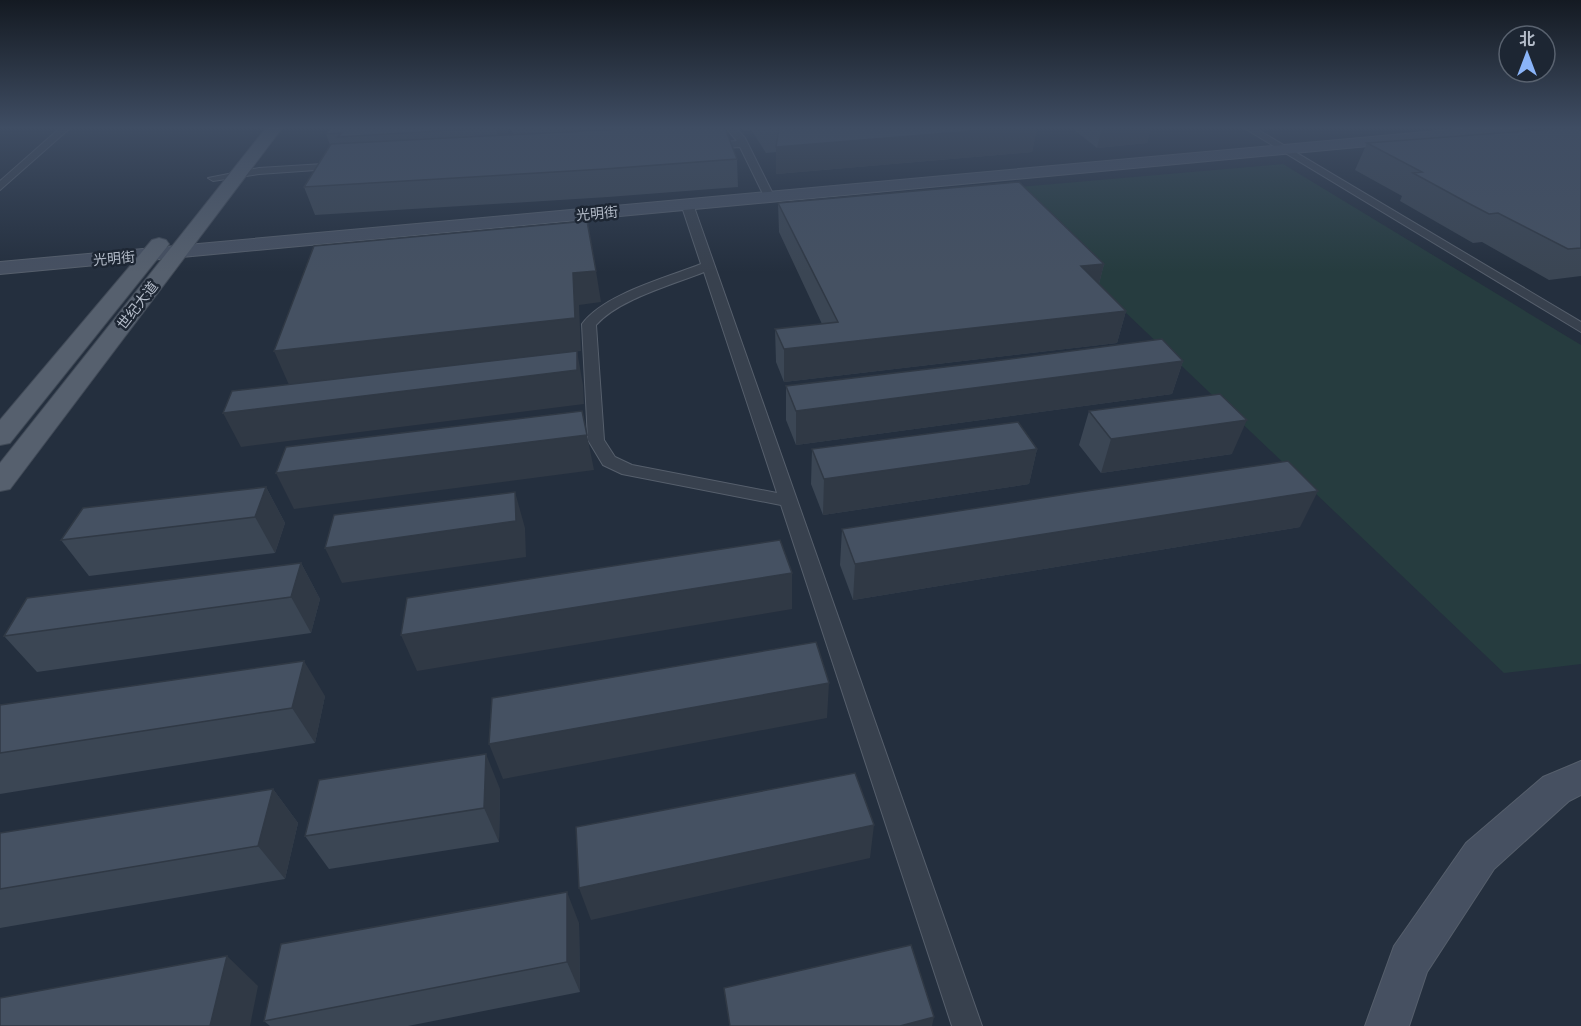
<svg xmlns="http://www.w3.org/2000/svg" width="1581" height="1026" font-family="Manrope,'Noto Sans SC',sans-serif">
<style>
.green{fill:#263c3f}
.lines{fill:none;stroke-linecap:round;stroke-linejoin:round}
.street-casing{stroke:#565f6c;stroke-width:2}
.secondary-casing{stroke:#565f6c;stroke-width:2}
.primary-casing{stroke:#414a57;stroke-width:2}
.street{fill:#38414e;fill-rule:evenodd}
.secondary{fill:#465061;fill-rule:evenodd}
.primary{fill:#56606e;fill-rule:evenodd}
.wall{fill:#3b4654}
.shaded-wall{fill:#303945}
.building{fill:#455162;stroke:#303945;stroke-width:1.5}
.labels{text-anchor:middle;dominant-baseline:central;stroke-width:5;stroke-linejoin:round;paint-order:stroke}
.far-street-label{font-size:14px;fill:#b4bcc9;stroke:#1d2633}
</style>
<rect width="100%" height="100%" fill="#242f3e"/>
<path class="green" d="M 1283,164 L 1581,345 L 1581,664 L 1504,673 L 996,189 Z"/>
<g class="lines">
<defs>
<path id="street" d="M 60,128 L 70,128 L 0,190 L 0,181 Z
M 726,128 L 736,128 L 745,138 L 774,196 L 773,198 L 764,196 L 740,147 L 709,149 L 704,146 L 709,143 L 737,141 Z
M 1244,128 L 1255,128 L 1581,322 L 1581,332 Z
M 1548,128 L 1561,128 L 1581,137 L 1581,143 Z
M 340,163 L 344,164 L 344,168 L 259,174 L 213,181 L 208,178 L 259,168 Z
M 683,202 L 693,204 L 982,1026 L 952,1026 L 781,505 L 622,474 L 603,465 L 588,440 L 582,324 C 604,294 666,278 701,264 L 681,204 ZM 704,272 L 777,493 L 632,465 L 615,457 L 604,440 L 596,325 C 619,299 672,285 704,272 Z"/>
<path id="secondary" d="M 1469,128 L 1525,128 L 1518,132 L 0,274 L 0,262 Z
M 1581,761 L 1581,795 L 1569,801 L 1494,869 L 1427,972 L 1409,1026 L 1365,1026 L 1394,946 L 1466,843 L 1543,777 Z"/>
<path id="primary" d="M 266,128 L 282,128 L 10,489 L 0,491 L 0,463 Z
M 159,238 L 166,240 L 169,244 L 166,248 L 10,443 L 0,445 L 0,420 L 152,240 Z"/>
</defs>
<use href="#street" class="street-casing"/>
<use href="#secondary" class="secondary-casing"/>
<use href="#primary" class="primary-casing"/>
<use href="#street" class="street"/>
<use href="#secondary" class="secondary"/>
<use href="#primary" class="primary"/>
</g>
<path class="wall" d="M 330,128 L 509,128 L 507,135 L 513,135 L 511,128 L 725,128 L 737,159 L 738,187 L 608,197 L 315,215 L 304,187 L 330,145 L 326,134 Z
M 743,128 L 1037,128 L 1032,152 L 776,174 L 776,152 L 766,153 L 752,131 L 744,131 Z
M 1072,128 L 1151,128 L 1147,143 L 1097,148 Z
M 1581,128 L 1581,276 L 1549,280 L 1482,242 L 1473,243 L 1400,201 L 1402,196 L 1355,170 L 1367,143 Z
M 778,203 L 1104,264 L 1099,284 L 1126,311 L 1117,343 L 784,382 L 776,362 L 775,329 L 822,324 L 779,232 Z
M 1183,361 L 1172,394 L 796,445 L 786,420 L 786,386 Z
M 1089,411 L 1232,454 L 1101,473 L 1079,445 Z
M 812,449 L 1037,449 L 1029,484 L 823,515 L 811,484 Z
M 266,487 L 285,523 L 275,553 L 89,576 L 61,540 Z
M 1300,527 L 853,600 L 840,565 L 842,529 Z
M 301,563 L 320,599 L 311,633 L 37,672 L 4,636 Z
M 325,696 L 315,743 L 0,794 L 0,705 Z
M 273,789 L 298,823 L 285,879 L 0,928 L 0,833 Z
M 500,789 L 499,842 L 329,869 L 305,836 Z
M 579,923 L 580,992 L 408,1026 L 270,1026 L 264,1021 Z"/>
<path class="shaded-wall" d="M 496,128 L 509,128 L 501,151 Z
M 1009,128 L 1037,128 L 1032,152 L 776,174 L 776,147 Z
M 1102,128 L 1151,128 L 1147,143 L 1097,148 Z
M 1104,264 L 1096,295 L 1081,266 Z
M 596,271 L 601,302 L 579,305 L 581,351 L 289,385 L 274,351 L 573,273 Z
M 1126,311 L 1117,343 L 784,382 L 784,349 Z
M 577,351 L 583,385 L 584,404 L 241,447 L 223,413 Z
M 1183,361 L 1172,394 L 796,445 L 796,411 Z
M 1247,420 L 1232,454 L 1101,473 L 1111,439 Z
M 587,435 L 594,470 L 294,509 L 276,473 Z
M 1037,449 L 1029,484 L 823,515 L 824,479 Z
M 266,487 L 285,523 L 275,553 L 255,517 Z
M 1318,491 L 1300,527 L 853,600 L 855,564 Z
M 515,492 L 525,528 L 526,557 L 342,583 L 325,548 Z
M 301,563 L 320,599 L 311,633 L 291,597 Z
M 792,573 L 792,609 L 417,671 L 401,635 Z
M 304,661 L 325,696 L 315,743 L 292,708 Z
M 829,683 L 827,718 L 503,779 L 489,744 Z
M 486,754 L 500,789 L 499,842 L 484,808 Z
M 273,789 L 298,823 L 285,879 L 258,846 Z
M 874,825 L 870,858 L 591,920 L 579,888 Z
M 567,892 L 579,923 L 580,992 L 567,962 Z
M 227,956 L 258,986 L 250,1026 L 210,1026 Z
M 934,1017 L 932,1026 L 900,1026 Z"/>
<path class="building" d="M 330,128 L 488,128 L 338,137 L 341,133 L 326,134 Z
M 643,128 L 725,128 L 737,159 L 604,169 L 304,187 L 331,144 Z
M 779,128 L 1009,128 L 776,147 Z
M 1564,128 L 1581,128 L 1581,248 L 1568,249 L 1498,213 L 1489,214 L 1468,203 L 1413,173 L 1422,172 L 1367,143 Z
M 1019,182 L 1104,264 L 1081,266 L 1126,311 L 784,349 L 775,329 L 838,322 L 778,203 Z
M 587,221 L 596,271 L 573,273 L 575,318 L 274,351 L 314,246 Z
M 1162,339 L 1183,361 L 796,411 L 786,386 L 987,362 Z
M 577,351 L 577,370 L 223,413 L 232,391 Z
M 1220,394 L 1247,420 L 1111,439 L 1089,411 Z
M 582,411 L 587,435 L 276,473 L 286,447 Z
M 1018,422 L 1037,449 L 824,479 L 812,449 Z
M 1288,461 L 1318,491 L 855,564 L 842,529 L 1080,492 Z
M 266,487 L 255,517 L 61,540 L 83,508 Z
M 515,492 L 516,521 L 325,548 L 334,515 Z
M 780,540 L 792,573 L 401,635 L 407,598 Z
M 301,563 L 291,597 L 4,636 L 27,598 Z
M 816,642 L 829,683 L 489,744 L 492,698 Z
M 304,661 L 292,708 L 0,753 L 0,705 Z
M 486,754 L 484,808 L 305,836 L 319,780 Z
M 855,773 L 874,825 L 579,888 L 576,827 Z
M 273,789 L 258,846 L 0,889 L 0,833 Z
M 567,892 L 567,962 L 264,1021 L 281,944 Z
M 911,945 L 934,1017 L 900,1026 L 730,1026 L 724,988 Z
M 227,956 L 210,1026 L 0,1026 L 0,998 Z"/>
<linearGradient id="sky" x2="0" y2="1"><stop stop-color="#141a22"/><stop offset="0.47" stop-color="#3f4d63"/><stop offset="1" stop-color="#3f4d63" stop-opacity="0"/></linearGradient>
<rect width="1581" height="272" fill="url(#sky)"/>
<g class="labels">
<g class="far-street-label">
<text transform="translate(597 213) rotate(-5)">光明街</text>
<text transform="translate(114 258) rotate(-5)">光明街</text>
<text transform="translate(137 305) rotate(-52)">世纪大道</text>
</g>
</g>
<g transform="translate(1527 54)"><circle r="28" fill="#1d2633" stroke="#59626f" stroke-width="1.5"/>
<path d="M0-4.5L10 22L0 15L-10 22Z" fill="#8ab4f8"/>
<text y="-9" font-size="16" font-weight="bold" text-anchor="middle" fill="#b4bcc9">北</text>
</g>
</svg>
